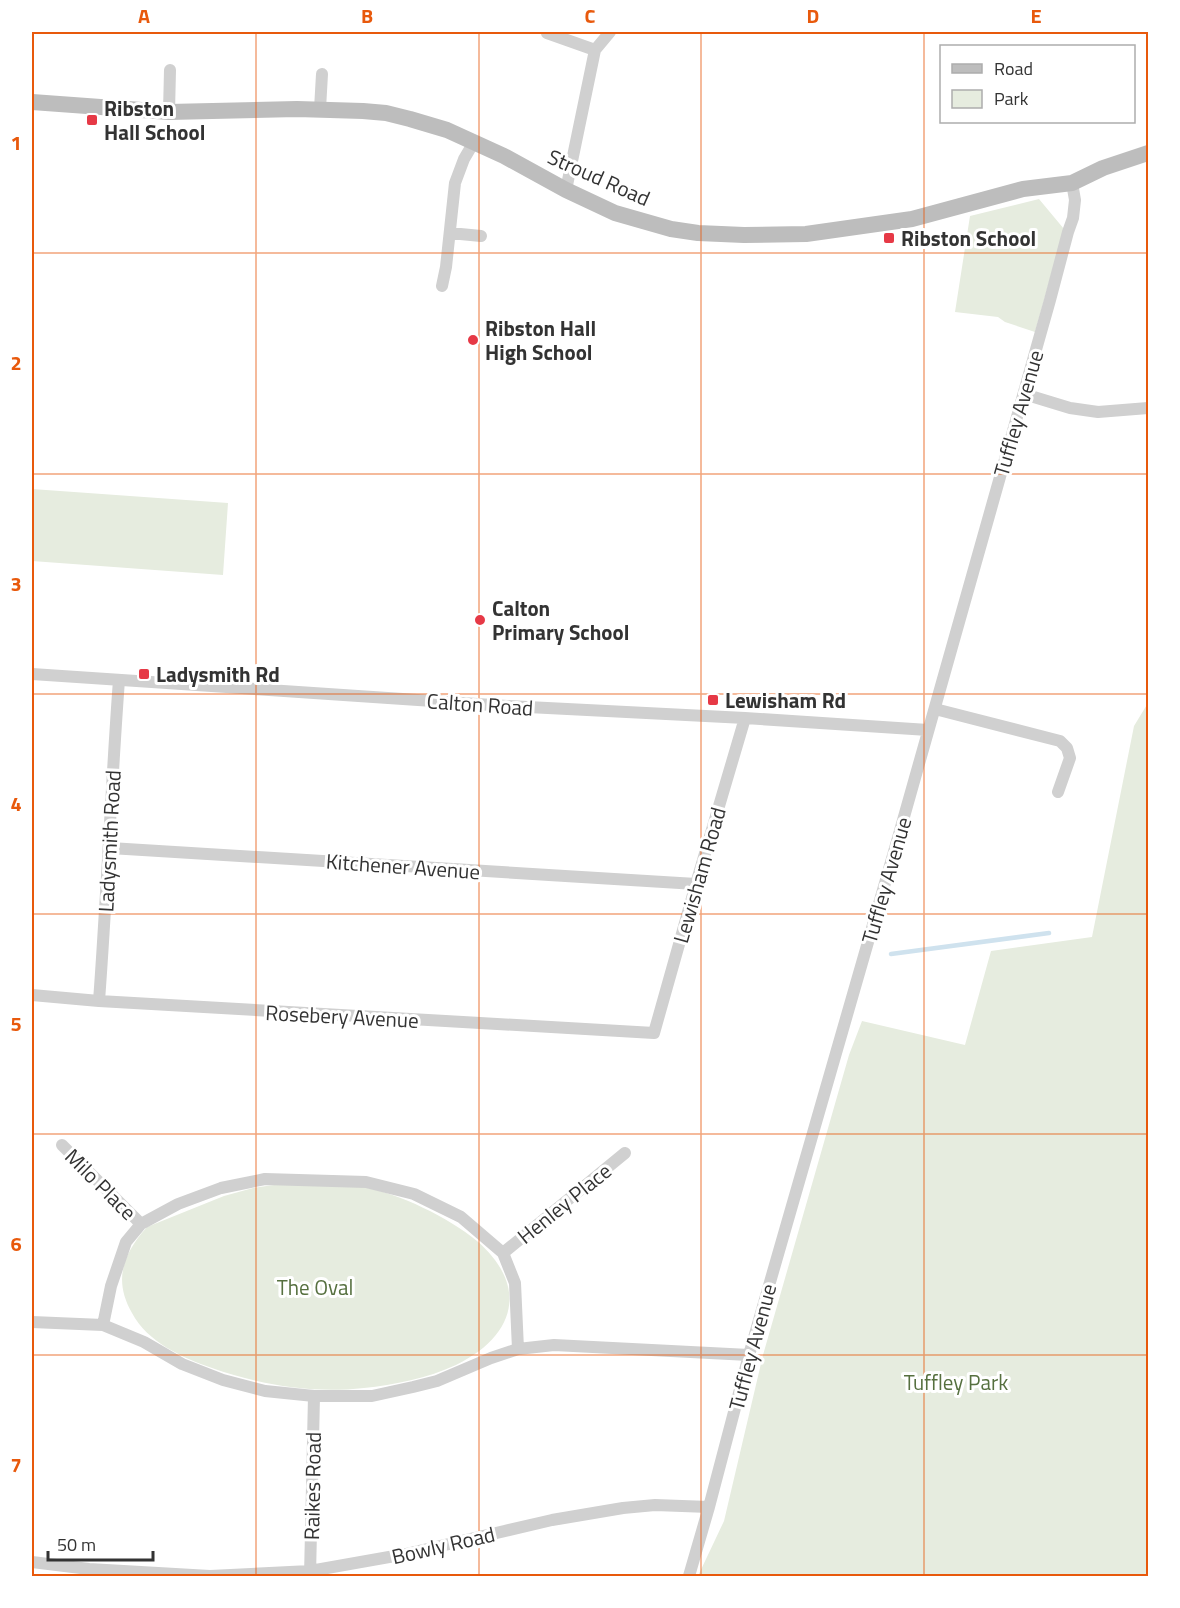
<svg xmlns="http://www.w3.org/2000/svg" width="1180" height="1608" font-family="'Titillium Web',sans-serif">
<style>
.green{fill:#e6ecdf}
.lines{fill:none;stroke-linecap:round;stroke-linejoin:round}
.stream{stroke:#cfe2ee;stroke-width:4.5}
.street{stroke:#d0d0d0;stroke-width:12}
.secondary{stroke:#bdbdbd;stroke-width:16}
.grid{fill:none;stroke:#e8590c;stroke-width:1.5;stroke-opacity:0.55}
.poi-dot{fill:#e63946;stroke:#fff;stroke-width:2}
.labels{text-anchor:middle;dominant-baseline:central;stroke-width:6;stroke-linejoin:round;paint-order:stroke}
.poi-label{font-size:21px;font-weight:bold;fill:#333;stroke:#fff;text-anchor:start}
.street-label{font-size:21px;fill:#333;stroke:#fff}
.park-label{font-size:21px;fill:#56703f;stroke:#fff}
.neatline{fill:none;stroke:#e8590c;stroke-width:2}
.grid-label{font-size:20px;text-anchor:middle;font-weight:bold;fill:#e8590c}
</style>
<rect width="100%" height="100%" fill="#fff"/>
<path class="green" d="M 1039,199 L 1064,229 L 1035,332 L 1005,322 L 998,317 L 955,312 L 970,216 Z
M 32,489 L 228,503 L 223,575 L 32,561 Z
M 1148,703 L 1148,1574 L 1129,1576 L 698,1576 L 724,1521 L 763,1355 L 849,1055 L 862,1021 L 965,1045 L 991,951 L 1092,937 L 1134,726 Z
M 281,1184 C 299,1185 318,1186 336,1186 C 345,1186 354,1186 363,1187 C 400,1194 448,1217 477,1241 C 529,1286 516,1336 456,1365 C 428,1378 394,1385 364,1388 C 312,1394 261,1385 212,1368 C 183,1358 147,1342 132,1313 C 113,1280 123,1254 147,1227 L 224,1196 L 253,1188 Z"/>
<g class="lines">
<path class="stream" d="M 891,954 L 1049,933"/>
<path class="street" d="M 547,32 L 547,33 L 595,50
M 320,109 L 322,74
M 169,112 L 170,70
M 566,190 L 595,50 L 610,32
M 450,233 L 481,236
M 442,286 L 446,267 L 455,183 L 464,159 L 474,142
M 1024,394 L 1070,408 L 1098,412 L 1148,408
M 32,674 L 507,706 L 745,718 L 928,730
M 935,709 L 1060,741 L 1067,748 L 1070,758 L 1058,792
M 110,848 L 696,884
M 32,995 L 99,1001 L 654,1033 L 696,884 L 745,718
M 99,1001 C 107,894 111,787 119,680
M 62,1145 L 141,1224
M 503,1253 L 625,1153
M 32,1322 L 103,1325 L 144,1342 L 182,1364 L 223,1380 L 265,1391 L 314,1396 L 372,1396 L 413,1387 L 437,1381 L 491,1358 L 518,1349 L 554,1345 L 749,1355
M 103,1325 L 111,1286 L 126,1242 L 141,1224 L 178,1204 L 221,1188 L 265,1179 L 366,1182 L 414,1194 L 461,1217 L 503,1253 L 515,1283 L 518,1349
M 32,1562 L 89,1569 L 210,1576 L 310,1571 L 406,1554 L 552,1520 L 623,1508 L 655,1505 L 709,1507
M 310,1576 L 314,1396
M 689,1576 L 709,1507 L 749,1355 L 898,838 L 1050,300 L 1068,232 L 1073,218 L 1075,200 L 1072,183"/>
<path class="secondary" d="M 32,102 L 169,112 L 297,109 L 363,111 L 386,113 L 410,119 L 447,130 L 504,156 L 566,190 L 615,213 L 671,229 L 698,233 L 744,235 L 806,234 L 912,219 L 1023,189 L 1072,183 L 1103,168 L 1148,153"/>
</g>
<path class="grid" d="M 256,32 L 256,1576M 479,32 L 479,1576M 701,32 L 701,1576M 924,32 L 924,1576M 32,253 L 1148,253M 32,474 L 1148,474M 32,694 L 1148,694M 32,914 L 1148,914M 32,1134 L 1148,1134M 32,1355 L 1148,1355"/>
<g class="poi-dot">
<rect x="86" y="114" width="12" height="12" rx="3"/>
<rect x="883" y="232" width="12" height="12" rx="3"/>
<circle cx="473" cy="340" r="6"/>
<circle cx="480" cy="620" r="6"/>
<rect x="138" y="668" width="12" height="12" rx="3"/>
<rect x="707" y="694" width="12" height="12" rx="3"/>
</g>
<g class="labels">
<g class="poi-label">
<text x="104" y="108">Ribston<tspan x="104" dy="24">Hall School</tspan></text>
<text x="901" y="238">Ribston School</text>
<text x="485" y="328">Ribston Hall<tspan x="485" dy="24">High School</tspan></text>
<text x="492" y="608">Calton<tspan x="492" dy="24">Primary School</tspan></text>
<text x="156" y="674">Ladysmith Rd</text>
<text x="725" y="700">Lewisham Rd</text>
</g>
<g class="street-label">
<text transform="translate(599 177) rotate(24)">Stroud Road</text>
<text transform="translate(1018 413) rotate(-74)">Tuffley Avenue</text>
<text transform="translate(480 704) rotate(4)">Calton Road</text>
<text transform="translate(109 841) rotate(-87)">Ladysmith Road</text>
<text transform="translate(403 866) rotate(4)">Kitchener Avenue</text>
<text transform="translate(699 875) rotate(-74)">Lewisham Road</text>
<text transform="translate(886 880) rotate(-74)">Tuffley Avenue</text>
<text transform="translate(342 1016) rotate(3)">Rosebery Avenue</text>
<text transform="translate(101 1184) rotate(45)">Milo Place</text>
<text transform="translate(564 1203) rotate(-39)">Henley Place</text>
<text transform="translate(752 1347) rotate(-75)">Tuffley Avenue</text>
<text transform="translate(312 1486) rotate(-89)">Raikes Road</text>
<text transform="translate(443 1545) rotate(-13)">Bowly Road</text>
</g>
<g class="park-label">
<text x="315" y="1287">The Oval</text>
<text x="956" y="1382">Tuffley Park</text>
</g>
</g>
<rect width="1180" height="1608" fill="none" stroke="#ffffff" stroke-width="66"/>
<rect x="940" y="45" width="195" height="78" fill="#ffffff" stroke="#adadad" stroke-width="1.5"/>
<rect x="952" y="64" width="30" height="9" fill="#bdbdbd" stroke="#adadad" stroke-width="1.5"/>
<text x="994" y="75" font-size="18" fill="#333333">Road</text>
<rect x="952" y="90" width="30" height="18" fill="#e6ecdf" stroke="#adadad" stroke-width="1.5"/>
<text x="994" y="105" font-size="18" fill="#333333">Park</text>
<path d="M48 1551v9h105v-9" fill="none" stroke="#333333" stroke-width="3"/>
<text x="57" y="1551" font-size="18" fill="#333333" stroke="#ffffff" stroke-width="4.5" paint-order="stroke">50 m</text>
<rect x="33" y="33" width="1114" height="1542" class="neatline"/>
<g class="grid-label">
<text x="144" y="23">A</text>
<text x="367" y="23">B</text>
<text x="590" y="23">C</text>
<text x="813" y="23">D</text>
<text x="1036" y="23">E</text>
<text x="16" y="150">1</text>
<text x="16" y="370">2</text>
<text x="16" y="591">3</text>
<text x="16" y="811">4</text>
<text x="16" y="1031">5</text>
<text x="16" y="1251">6</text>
<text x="16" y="1472">7</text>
</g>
</svg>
